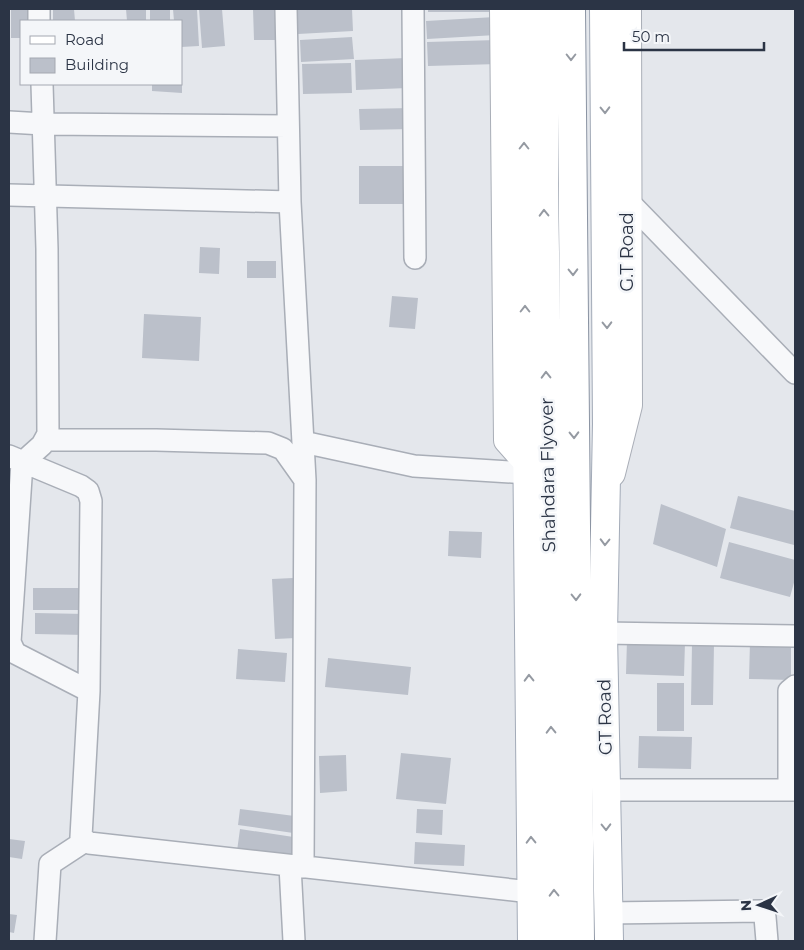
<svg xmlns="http://www.w3.org/2000/svg" width="804" height="950" font-family="Montserrat,sans-serif">
<style>
.building{fill:#bbc0ca}
.lines{fill:none;stroke-linecap:round;stroke-linejoin:round}
.minor-casing{stroke:#a9aeb7;stroke-width:24}
.secondary-casing{stroke:#a9aeb7;stroke-width:30}
.primary-casing{stroke:#a3abb8;stroke-width:30}
.trunk-casing{stroke:#8b94a3;stroke-width:30}
.minor{stroke:#f7f8fa;stroke-width:21}
.secondary{stroke:#fff;stroke-width:28}
.primary{stroke:#fff;stroke-width:28}
.trunk{stroke:#fff;stroke-width:28}
.oneway{stroke:#959aa2}
.labels{text-anchor:middle;dominant-baseline:central;stroke-width:5;stroke-linejoin:round;paint-order:stroke}
.street-label{font-size:18px;fill:#2b3445;stroke:#f4f6f9}
</style>
<rect width="100%" height="100%" fill="#e4e7ec"/>
<path class="building" d="M 11,9 L 34,9 L 34,21 L 21,21 L 21,38 L 11,38 Z
M 53,9 L 74,9 L 75,21 L 53,21 Z
M 126,9 L 146,9 L 146,21 L 127,21 Z
M 150,9 L 170,9 L 170,21 L 150,21 Z
M 173,9 L 197,9 L 199,46 L 181,47 L 181,21 L 174,21 Z
M 199,9 L 222,9 L 225,46 L 202,48 Z
M 253,9 L 281,9 L 282,40 L 254,40 Z
M 297,9 L 352,9 L 353,31 L 298,34 Z
M 428,9 L 496,9 L 496,12 L 428,12 Z
M 495,17 L 496,35 L 427,39 L 426,21 Z
M 352,37 L 354,59 L 301,62 L 300,40 Z
M 497,40 L 498,64 L 428,66 L 427,42 Z
M 407,58 L 408,88 L 356,90 L 355,60 Z
M 351,63 L 352,93 L 303,94 L 302,64 Z
M 152,84 L 182,84 L 182,93 L 152,91 Z
M 412,108 L 412,129 L 360,130 L 359,109 Z
M 359,166 L 414,166 L 413,204 L 359,204 Z
M 200,247 L 220,248 L 219,274 L 199,273 Z
M 247,261 L 276,261 L 276,278 L 247,278 Z
M 392,296 L 418,298 L 415,329 L 389,327 Z
M 144,314 L 201,317 L 199,361 L 142,358 Z
M 738,496 L 795,511 L 794,545 L 730,528 Z
M 661,504 L 726,529 L 717,567 L 653,544 Z
M 449,531 L 482,532 L 481,558 L 448,556 Z
M 729,542 L 795,560 L 795,579 L 790,597 L 720,578 Z
M 293,578 L 296,638 L 275,639 L 272,579 Z
M 33,588 L 88,588 L 88,610 L 33,610 Z
M 35,613 L 86,614 L 86,635 L 35,634 Z
M 627,640 L 685,642 L 684,676 L 626,674 Z
M 750,642 L 791,642 L 791,680 L 749,679 Z
M 692,643 L 714,643 L 713,705 L 691,705 Z
M 238,649 L 287,653 L 285,682 L 236,679 Z
M 328,658 L 411,667 L 408,695 L 325,687 Z
M 657,683 L 684,683 L 684,731 L 657,731 Z
M 639,736 L 692,737 L 691,769 L 638,768 Z
M 401,753 L 451,758 L 446,804 L 396,799 Z
M 346,755 L 347,791 L 320,793 L 319,756 Z
M 240,809 L 302,817 L 300,834 L 238,825 Z
M 417,809 L 443,810 L 442,835 L 416,833 Z
M 240,829 L 300,838 L 297,860 L 237,851 Z
M 9,839 L 25,841 L 22,859 L 9,857 Z
M 415,842 L 465,845 L 464,866 L 414,864 Z
M 9,914 L 17,915 L 14,933 L 9,932 Z"/>
<g class="lines">
<defs>
<path id="minor" d="M 39,9 L 39,21
M 286,9 L 290,202 L 305,480 L 303,867
M 413,9 L 415,258
M 42,84 L 47,249 L 48,434 L 42,445 L 22,463 L 10,642 L 15,653 L 89,691 L 81,837 L 89,843 L 531,892
M 9,122 L 43,124 L 288,126
M 9,195 L 290,202
M 627,200 L 795,373
M 46,440 L 156,440 L 268,443 L 283,449 L 305,480
M 303,442 L 414,466 L 527,473
M 9,456 L 81,486 L 88,491 L 91,501 L 89,691
M 603,633 L 795,636
M 606,790 L 795,790
M 789,790 L 789,691 L 795,686
M 290,866 L 294,941
M 607,913 L 762,911 L 765,917 L 767,941
M 45,941 L 50,864 L 85,841"/>
<path id="secondary" d="M 504,9 L 508,440 L 526,460
M 611,473 L 628,405 L 627,9"/>
<path id="primary" d="M 523,9 L 532,941
M 604,9 L 607,424 L 603,633 L 609,941"/>
<path id="trunk" d="M 544,9 L 544,183 L 555,941
M 571,9 L 580,941"/>
</defs>
<use href="#minor" class="minor-casing"/>
<use href="#secondary" class="secondary-casing"/>
<use href="#primary" class="primary-casing"/>
<use href="#trunk" class="trunk-casing"/>
<use href="#minor" class="minor"/>
<use href="#secondary" class="secondary"/>
<use href="#primary" class="primary"/>
<use href="#trunk" class="trunk"/>
</g>
<defs><path id="oneway-chevron" d="M-2-3.5L2.5 0L-2 3.5" fill="none" stroke-width="1.6" stroke-linecap="round" stroke-linejoin="round" transform="scale(1.25)"/></defs>
<g class="oneway">
<use href="#oneway-chevron" transform="translate(571 57) rotate(90)"/>
<use href="#oneway-chevron" transform="translate(605 110) rotate(89)"/>
<use href="#oneway-chevron" transform="translate(524 146) rotate(-90)"/>
<use href="#oneway-chevron" transform="translate(544 213) rotate(-91)"/>
<use href="#oneway-chevron" transform="translate(573 272) rotate(89)"/>
<use href="#oneway-chevron" transform="translate(525 309) rotate(-90)"/>
<use href="#oneway-chevron" transform="translate(607 325) rotate(89)"/>
<use href="#oneway-chevron" transform="translate(546 375) rotate(-91)"/>
<use href="#oneway-chevron" transform="translate(574 435) rotate(89)"/>
<use href="#oneway-chevron" transform="translate(605 542) rotate(91)"/>
<use href="#oneway-chevron" transform="translate(576 597) rotate(89)"/>
<use href="#oneway-chevron" transform="translate(529 678) rotate(-91)"/>
<use href="#oneway-chevron" transform="translate(551 730) rotate(-91)"/>
<use href="#oneway-chevron" transform="translate(606 827) rotate(89)"/>
<use href="#oneway-chevron" transform="translate(531 840) rotate(-91)"/>
<use href="#oneway-chevron" transform="translate(554 893) rotate(-91)"/>
</g>
<g class="labels">
<g class="street-label">
<text transform="translate(627 252) rotate(-90)">G.T Road</text>
<text transform="translate(548 475) rotate(-91)">Shahdara Flyover</text>
<text transform="translate(605 717) rotate(-91)">GT Road</text>
</g>
</g>
<rect width="804" height="950" fill="none" stroke="#2b3445" stroke-width="20"/>
<rect x="20" y="20" width="162" height="65" fill="#f4f6f9" stroke="#a4a8b1"/>
<rect x="30" y="36" width="25" height="8" fill="#ffffff" stroke="#a4a8b1"/>
<text x="65" y="45" font-size="15" fill="#2b3445">Road</text>
<rect x="30" y="58" width="25" height="15" fill="#bbc0ca" stroke="#a4a8b1"/>
<text x="65" y="70" font-size="15" fill="#2b3445">Building</text>
<g transform="translate(759 905) rotate(267)" stroke="#f4f6f9" stroke-width="4" paint-order="stroke">
<path d="M0-4L9 19L0 12L-9 19Z" fill="#2b3445"/>
<text y="-8" font-size="14" font-weight="bold" text-anchor="middle" fill="#2b3445">N</text>
</g>
<path d="M624 42v8h140v-8" fill="none" stroke="#2b3445" stroke-width="2.5"/>
<text x="632" y="42" font-size="15" fill="#2b3445" stroke="#f4f6f9" stroke-width="4" paint-order="stroke">50 m</text>
</svg>
